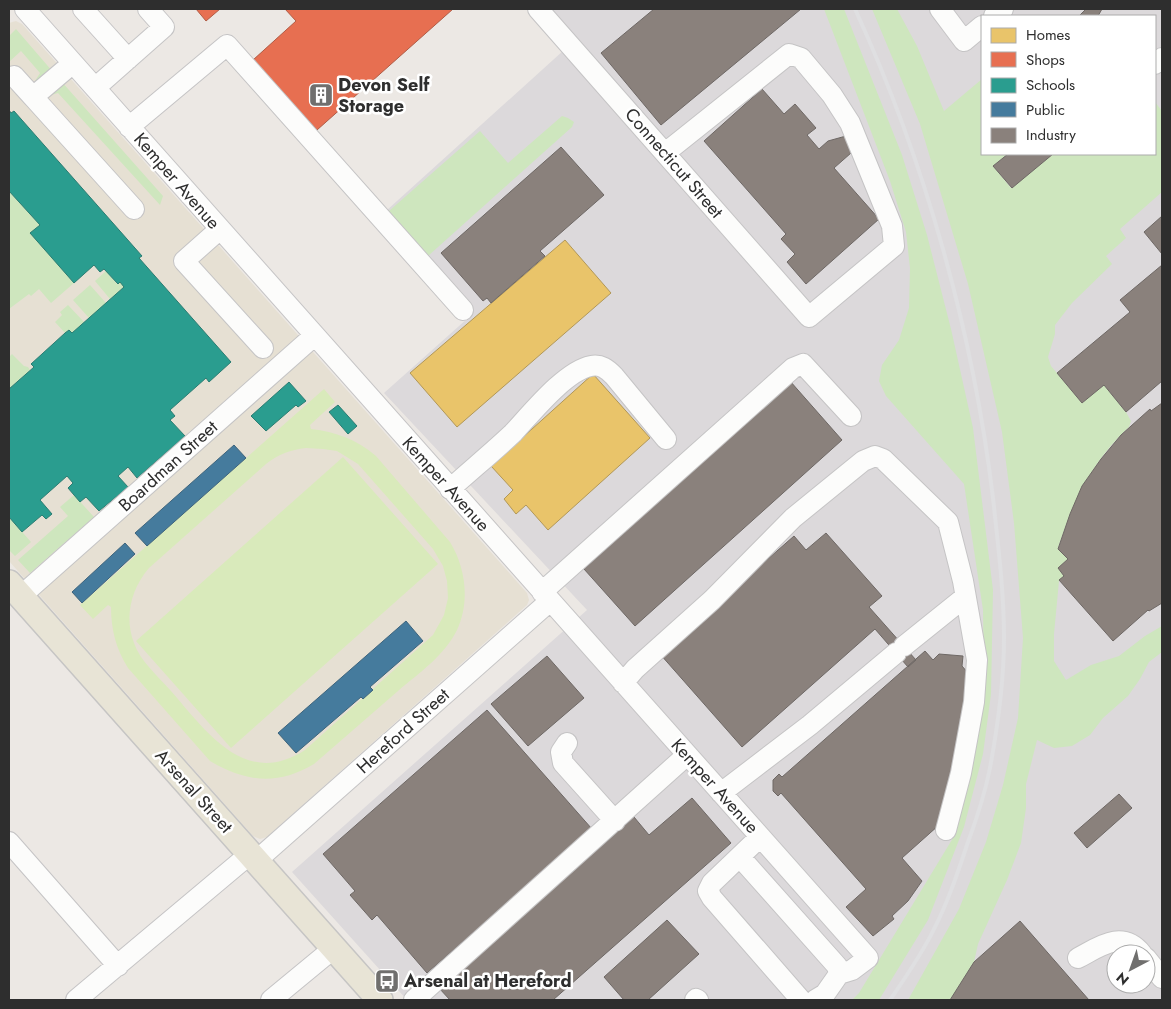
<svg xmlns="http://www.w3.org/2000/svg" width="1171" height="1009" font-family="Jost,sans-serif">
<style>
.industrial{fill:#dcd9db;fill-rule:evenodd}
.education{fill:#e6e0d3}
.green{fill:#cee6be}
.pitch{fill:#d9eabb;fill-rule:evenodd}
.homes{fill:#e9c46a;stroke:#b19758}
.shops{fill:#e76f51;stroke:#b05c46}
.schools{fill:#2a9d8f;stroke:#2b7c72}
.public{fill:#457b9d;stroke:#3e647c}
.industry{fill:#8a817c;stroke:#6e6865}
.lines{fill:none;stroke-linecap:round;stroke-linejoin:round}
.minor-casing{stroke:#c5c4c5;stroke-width:22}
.major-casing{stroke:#c6c5c4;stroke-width:28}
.minor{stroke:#fcfcfb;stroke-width:20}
.major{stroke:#e8e4d6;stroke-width:25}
.rail{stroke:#dfdfe1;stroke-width:4}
.labels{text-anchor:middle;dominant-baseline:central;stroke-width:5;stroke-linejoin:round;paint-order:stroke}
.poi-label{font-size:18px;font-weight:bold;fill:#2e2e2e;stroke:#fff;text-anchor:start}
.street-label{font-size:18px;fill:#2e2e2e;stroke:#fff}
</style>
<rect width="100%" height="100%" fill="#ece8e4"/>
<path class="industrial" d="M 527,9 L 1162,9 L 1162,1000 L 407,1000 L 292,872 L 587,610 L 384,393 L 468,318 L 376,220 L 564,50 ZM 982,16 L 1155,16 L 1155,154 L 982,154 ZM 1116,954 L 1146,954 L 1146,984 L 1116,984 Z"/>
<path class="education" d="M 16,21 L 22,24 L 527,593 L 529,600 L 527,605 L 267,837 L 260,839 L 253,836 L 9,561 L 9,23 Z"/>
<path class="green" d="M 824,9 L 844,9 L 902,155 L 927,235 L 951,329 L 973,428 L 993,590 L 991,694 L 983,754 L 964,827 L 928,920 L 879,1000 L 852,1000 L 859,993 L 953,838 L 984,687 L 983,610 L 964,484 L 886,396 L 879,381 L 882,365 L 899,340 L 909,308 L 910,268 L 906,232 L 890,181 Z
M 872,9 L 897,9 L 917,46 L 944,111 L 982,79 L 982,154 L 1008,154 L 993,166 L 1011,188 L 1053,154 L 1155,154 L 1155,102 L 1162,111 L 1162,192 L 1120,229 L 1126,238 L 1106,256 L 1112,264 L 1072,303 L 1055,325 L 1055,334 L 1048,357 L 1051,366 L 1082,403 L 1104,385 L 1126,412 L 1131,421 L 1129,427 C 1091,462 1074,501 1058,548 L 1068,559 L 1058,568 L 1064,576 L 1059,581 L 1054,634 L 1054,661 L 1066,680 L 1091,665 L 1119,656 L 1145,636 L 1162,626 L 1162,652 L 1149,662 L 1140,679 L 1128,696 L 1103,718 L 1090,735 L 1072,746 L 1054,748 L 1037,740 L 1026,784 L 1026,808 L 1021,843 L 1007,880 L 978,944 L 974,962 L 950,1000 L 908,1000 L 959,909 L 986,842 L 1003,785 L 1018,718 L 1023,638 L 1014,523 L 1002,432 L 968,284 L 920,124 Z
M 16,29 L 53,72 L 38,84 L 35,81 L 40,73 L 21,51 L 9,62 L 9,36 Z
M 61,81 L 163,196 L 160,205 L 58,93 L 51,95 L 49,94 Z
M 562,116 L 568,118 L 574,122 L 572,127 L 428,256 L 388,215 L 389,211 L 480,131 L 508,163 Z
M 9,191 L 40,225 L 31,233 L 74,283 L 51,303 L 39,289 L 31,296 L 29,294 L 9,309 Z
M 106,271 L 117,284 L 120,282 L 124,287 L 110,299 L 95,281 Z
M 90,285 L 106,303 L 89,318 L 73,300 Z
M 68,305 L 84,322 L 72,333 L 69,330 L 65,333 L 55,322 L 62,315 L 60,312 Z
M 12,354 L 24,366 L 28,367 L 30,370 L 9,389 L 9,357 Z
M 74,495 L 94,517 L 30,573 L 18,560 L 68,516 L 60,507 Z
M 9,517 L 31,542 L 15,556 L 9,550 Z"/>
<path class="pitch" d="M 324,389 L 335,402 L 310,425 L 311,429 C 336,432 356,439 376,456 L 450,542 C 466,568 470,602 457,630 C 445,655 419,673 398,691 C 370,715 342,740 314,764 C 277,786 246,782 210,761 L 128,668 C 116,649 111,629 111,607 L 108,605 L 93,619 L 80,605 ZM 306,448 L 323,449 L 337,451 L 358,464 L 433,549 L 443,566 L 447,581 L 448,598 L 444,615 L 433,635 L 305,750 C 245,789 206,731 171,691 C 159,677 140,661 134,643 C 124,617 131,589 149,568 L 266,464 C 279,454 290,450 306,448 Z
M 343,457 L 438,564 L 231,748 L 136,641 Z"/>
<path class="homes" d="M 565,240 L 611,293 L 457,427 L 410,373 Z
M 593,374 L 650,438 L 548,530 L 526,505 L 516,514 L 504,499 L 513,490 L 491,466 Z"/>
<path class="shops" d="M 196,9 L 220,9 L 206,21 Z
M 285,9 L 453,9 L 317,130 L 253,60 L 296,21 Z"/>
<path class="schools" d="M 9,110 L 11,113 L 14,111 L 142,256 L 139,258 L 231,362 L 209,382 L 206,378 L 170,410 L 175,416 L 170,420 L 185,436 L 137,478 L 128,467 L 118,476 L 128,487 L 99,511 L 86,497 L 80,502 L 68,488 L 73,483 L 67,476 L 40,500 L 52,514 L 46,519 L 42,515 L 22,532 L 9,517 L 9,389 L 34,367 L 31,364 L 65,333 L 69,330 L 72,333 L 124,287 L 120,282 L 118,284 L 104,269 L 100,272 L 94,265 L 74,283 L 30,233 L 40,225 L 9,191 Z
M 289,382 L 306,401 L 298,407 L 296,405 L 266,431 L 251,416 Z
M 338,405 L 357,426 L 348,434 L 329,412 Z"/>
<path class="public" d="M 234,445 L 246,458 L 147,546 L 135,533 Z
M 125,543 L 135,554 L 82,603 L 72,592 Z
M 406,621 L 423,641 L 370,687 L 373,690 L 363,699 L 361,697 L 296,753 L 278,733 Z"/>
<path class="industry" d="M 654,9 L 801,9 L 661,125 L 601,53 Z
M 1086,9 L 1102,9 L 1098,16 L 1079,16 Z
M 762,89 L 784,114 L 795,104 L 816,128 L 807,135 L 819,149 L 828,141 L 846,136 L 851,153 L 834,168 L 879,219 L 806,284 L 787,262 L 795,254 L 781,239 L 786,234 L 704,141 Z
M 561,147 L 604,195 L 540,251 L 545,256 L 491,303 L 487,298 L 483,301 L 441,253 Z
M 1008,154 L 1053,154 L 1012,188 L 993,166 Z
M 1162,216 L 1162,254 L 1144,232 Z
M 1162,265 L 1162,381 L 1126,412 L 1104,385 L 1082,403 L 1057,373 L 1130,312 L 1120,300 Z
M 790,381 L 842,440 L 635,626 L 584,569 Z
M 1162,403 L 1162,603 L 1149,611 L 1148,610 L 1113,641 L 1059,580 L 1064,576 L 1058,568 L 1068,559 L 1058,549 L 1070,514 L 1082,486 L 1101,459 L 1121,435 L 1150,409 L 1151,411 Z
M 826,533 L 882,596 L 869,607 L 916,660 L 908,667 L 875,629 L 742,747 L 660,654 L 794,536 L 806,550 Z
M 925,651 L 933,660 L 939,654 L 963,656 L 962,666 L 968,673 L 965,701 L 948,792 L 939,825 L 902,858 L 922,881 L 908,901 L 892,916 L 894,919 L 873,936 L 846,907 L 866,889 L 781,793 L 778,796 L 773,791 L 773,780 L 779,774 L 782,777 Z
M 547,656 L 584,698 L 528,746 L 491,704 Z
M 487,710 L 592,829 L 427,973 L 377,915 L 372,920 L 350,895 L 355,891 L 323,854 Z
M 1119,794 L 1132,808 L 1087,848 L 1074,833 Z
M 692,798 L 731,843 L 553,1000 L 450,1000 L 439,988 L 634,817 L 649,835 Z
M 667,920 L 699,954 L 648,1000 L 624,1000 L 604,977 Z
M 1020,921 L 1089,1000 L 950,1000 L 974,962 Z"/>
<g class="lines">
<defs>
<path id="minor" d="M 25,9 L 868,958 L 852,970 L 839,974
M 83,9 L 128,59
M 538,9 L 809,317 L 894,246 L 892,226 L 850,123 L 832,95 L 801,58 L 789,54 L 665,153
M 940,9 L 964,41 L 982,26
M 994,16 L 1003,9
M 73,63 L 33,97 L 134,209
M 1155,64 L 1162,58
M 14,76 L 33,97
M 95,88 L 164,27 L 148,9
M 129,127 L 227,45 L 463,310
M 220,229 L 184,261 L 263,348
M 450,489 C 471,470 493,452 513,433 C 531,414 565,371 591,366 C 601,364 607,369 614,376 L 666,439
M 542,592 L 793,368 L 803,364 L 851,416
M 21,596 L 314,336
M 904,646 L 965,597
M 623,683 L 635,669 L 712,600 L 793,518 L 863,461 L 875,456 L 883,459 L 948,522 L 963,581 L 977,660 L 974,702 L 961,773 L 946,830
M 567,743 L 561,752 L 563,763 L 615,821
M 721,793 L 810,725 L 896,653
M 760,837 L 712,883 L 708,891 L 712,898 L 801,1000
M 9,842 L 118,966
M 740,857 L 837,966 L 839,974 L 825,994 L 815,1000
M 256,861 L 550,601
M 1078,958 C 1099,947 1122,929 1142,954
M 1146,958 L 1162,978
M 76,1000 L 250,854
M 271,1000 L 334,948
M 414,1000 L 687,755
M 695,1000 L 696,999 L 698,1000"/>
<path id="major" d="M 9,583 L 380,1000"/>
</defs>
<use href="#minor" class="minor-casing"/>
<use href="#major" class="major-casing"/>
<use href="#minor" class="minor"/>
<use href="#major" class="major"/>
<path class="rail" d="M 855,9 C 925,161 973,332 993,498 C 998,545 1004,591 1004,638 C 1004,681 998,725 990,768 C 985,793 977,818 968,842 C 958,872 948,902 934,929 C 922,954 905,978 890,1000"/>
</g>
<defs>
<symbol id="building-square" viewBox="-11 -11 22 22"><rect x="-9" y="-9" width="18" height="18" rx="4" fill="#706f6e" stroke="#fff"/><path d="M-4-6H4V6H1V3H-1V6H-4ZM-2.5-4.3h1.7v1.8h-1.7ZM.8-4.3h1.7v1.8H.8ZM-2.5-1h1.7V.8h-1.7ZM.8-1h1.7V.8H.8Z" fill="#fff"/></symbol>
<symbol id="bus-square" viewBox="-11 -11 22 22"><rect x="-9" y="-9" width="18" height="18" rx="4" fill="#706f6e" stroke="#fff"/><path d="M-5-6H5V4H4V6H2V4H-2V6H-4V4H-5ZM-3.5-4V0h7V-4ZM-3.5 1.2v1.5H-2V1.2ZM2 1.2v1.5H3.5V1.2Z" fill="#fff"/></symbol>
</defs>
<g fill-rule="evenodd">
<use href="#building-square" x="307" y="81" width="28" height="28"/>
<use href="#bus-square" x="373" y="967" width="28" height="28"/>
</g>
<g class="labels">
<g class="poi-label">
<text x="338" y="85">Devon Self<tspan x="338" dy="21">Storage</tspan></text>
<text x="404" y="981">Arsenal at Hereford</text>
</g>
<g class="street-label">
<text transform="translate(674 163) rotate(49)">Connecticut Street</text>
<text transform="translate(177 181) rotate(49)">Kemper Avenue</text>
<text transform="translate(168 466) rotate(-42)">Boardman Street</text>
<text transform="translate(446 484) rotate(48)">Kemper Avenue</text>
<text transform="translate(403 731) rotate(-42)">Hereford Street</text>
<text transform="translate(715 786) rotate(48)">Kemper Avenue</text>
<text transform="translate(194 791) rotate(48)">Arsenal Street</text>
</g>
</g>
<rect width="1171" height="1009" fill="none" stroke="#2e2e2e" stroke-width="20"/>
<rect x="981" y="15" width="175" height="140" fill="#ffffff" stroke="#ababab"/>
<rect x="991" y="28" width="25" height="15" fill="#e9c46a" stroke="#ababab"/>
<text x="1026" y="40" font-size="15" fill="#2e2e2e">Homes</text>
<rect x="991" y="52" width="25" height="15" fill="#e76f51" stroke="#ababab"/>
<text x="1026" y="65" font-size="15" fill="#2e2e2e">Shops</text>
<rect x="991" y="78" width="25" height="15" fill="#2a9d8f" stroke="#ababab"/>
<text x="1026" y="90" font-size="15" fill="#2e2e2e">Schools</text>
<rect x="991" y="102" width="25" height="15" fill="#457b9d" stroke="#ababab"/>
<text x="1026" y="115" font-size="15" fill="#2e2e2e">Public</text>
<rect x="991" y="128" width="25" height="15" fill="#8a817c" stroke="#ababab"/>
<text x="1026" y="140" font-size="15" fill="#2e2e2e">Industry</text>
<g transform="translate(1131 969) rotate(221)"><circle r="24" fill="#ffffff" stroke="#ababab"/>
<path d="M0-4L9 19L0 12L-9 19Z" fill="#706f6e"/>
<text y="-8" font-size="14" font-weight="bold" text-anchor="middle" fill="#2e2e2e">N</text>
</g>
</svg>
